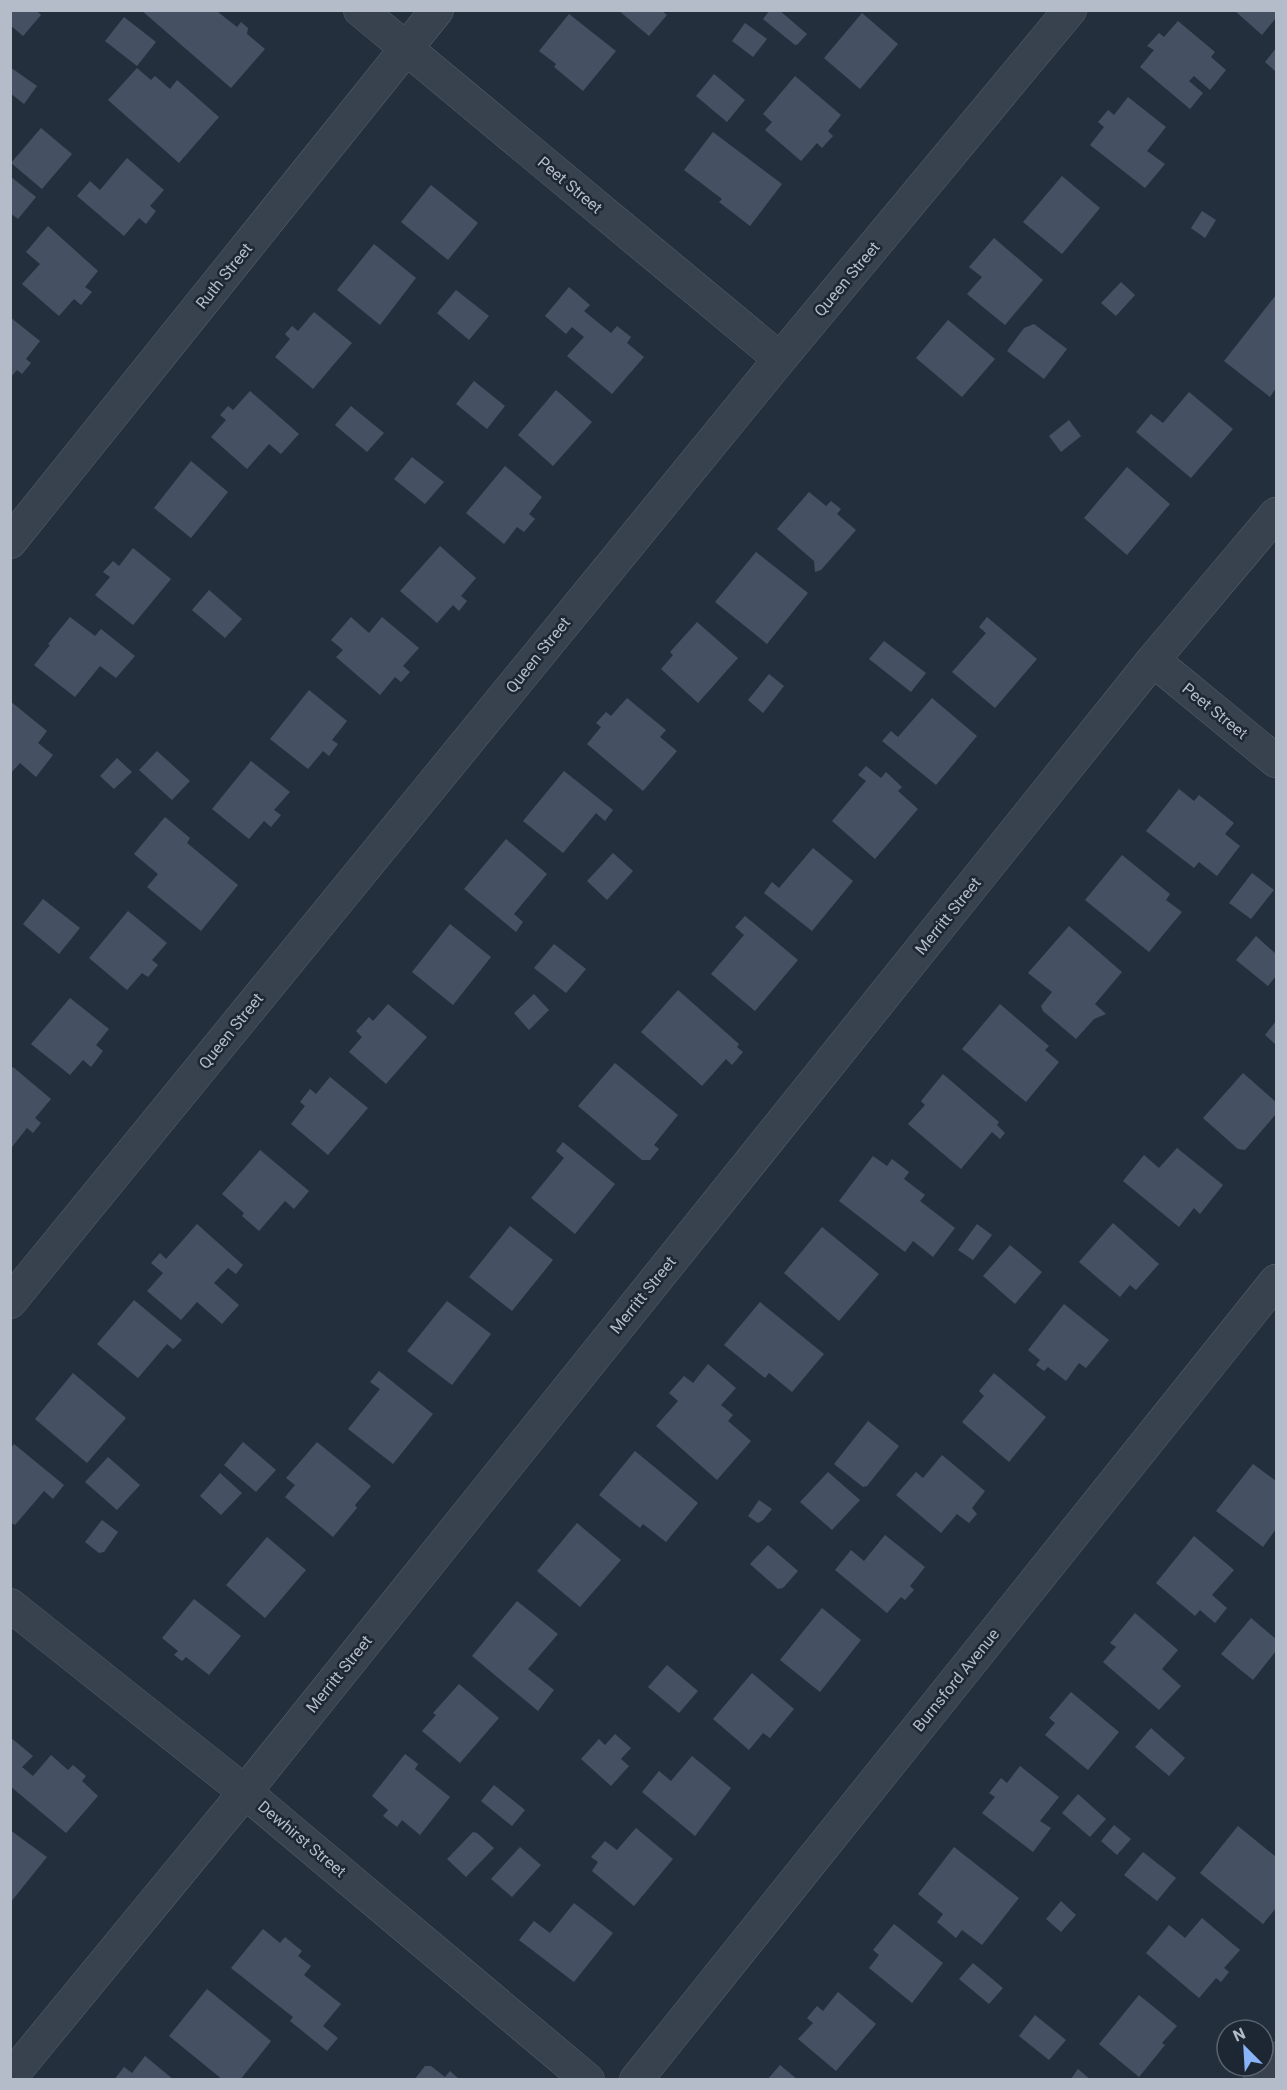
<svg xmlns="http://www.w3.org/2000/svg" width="1287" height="2090" font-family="Roboto,sans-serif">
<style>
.building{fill:#455162}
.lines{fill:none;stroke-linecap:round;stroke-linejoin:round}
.minor-casing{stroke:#565f6c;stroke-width:34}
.minor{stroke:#38414e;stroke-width:33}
.labels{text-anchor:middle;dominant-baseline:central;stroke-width:5;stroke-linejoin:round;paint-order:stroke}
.street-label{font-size:16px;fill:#b4bcc9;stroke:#1d2633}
</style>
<rect width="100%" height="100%" fill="#242f3e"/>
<path class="building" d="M 10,10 L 36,10 L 41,15 L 23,36 L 10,25 Z
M 141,10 L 218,12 L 237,27 L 241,22 L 248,28 L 247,34 L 265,49 L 231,88 Z
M 618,10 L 661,10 L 667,15 L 649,36 Z
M 770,10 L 779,10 L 807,34 L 798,44 L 795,45 L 763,19 Z
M 1234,10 L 1276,10 L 1276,18 L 1262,35 Z
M 862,13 L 898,44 L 860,89 L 824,58 Z
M 569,14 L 616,51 L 583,91 L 554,67 L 556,64 L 539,51 Z
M 124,17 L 156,42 L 137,66 L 105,41 Z
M 1178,21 L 1215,52 L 1211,57 L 1226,70 L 1210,90 L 1194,76 L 1189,81 L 1203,93 L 1190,109 L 1140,67 L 1154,50 L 1147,46 L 1159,33 L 1164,37 Z
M 745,23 L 767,39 L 753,57 L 732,41 Z
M 1276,48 L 1276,72 L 1265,62 Z
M 10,67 L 37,86 L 24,104 L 10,93 Z
M 137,68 L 151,80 L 155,76 L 170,89 L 177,80 L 219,117 L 179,163 L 108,100 Z
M 714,74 L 745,100 L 727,122 L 696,96 Z
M 795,76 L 841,115 L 828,131 L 833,136 L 822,148 L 817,143 L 801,161 L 765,130 L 772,122 L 763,114 Z
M 1128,97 L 1166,127 L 1147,151 L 1165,164 L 1145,188 L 1090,145 L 1104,127 L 1098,122 L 1108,110 L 1114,115 Z
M 41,128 L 72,154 L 42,189 L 11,163 Z
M 713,132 L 782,184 L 750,226 L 719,202 L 722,199 L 684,170 Z
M 127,158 L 164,190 L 150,206 L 156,211 L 146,224 L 139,218 L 124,236 L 77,196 L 90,181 L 100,190 Z
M 10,176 L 36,197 L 18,219 L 10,213 Z
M 1062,176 L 1100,208 L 1062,254 L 1023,222 Z
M 431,185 L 478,223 L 448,260 L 401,222 Z
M 1202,211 L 1216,220 L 1205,238 L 1191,228 Z
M 48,226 L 98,271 L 85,287 L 92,292 L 81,305 L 74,299 L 59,316 L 22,284 L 40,264 L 26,252 Z
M 994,238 L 1043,280 L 1005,325 L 967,294 L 982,277 L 969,267 Z
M 374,244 L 416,278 L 380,325 L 337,290 Z
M 1121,282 L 1135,295 L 1116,316 L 1101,303 Z
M 569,287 L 590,305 L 584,311 L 611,333 L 617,326 L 631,337 L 627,343 L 644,357 L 612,394 L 567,356 L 584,337 L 572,327 L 566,334 L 545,316 Z
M 456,290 L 489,316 L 469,340 L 437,313 Z
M 1276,295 L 1276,388 L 1270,397 L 1224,361 Z
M 314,312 L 352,343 L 313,389 L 275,357 L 290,339 L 285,334 L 292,326 L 298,331 Z
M 10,317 L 40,341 L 26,359 L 31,363 L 22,374 L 17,370 L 10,378 Z
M 948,320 L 995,359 L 962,397 L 916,358 Z
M 1034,324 L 1067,349 L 1044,379 L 1007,351 L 1024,328 Z
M 474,381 L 505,406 L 487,429 L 456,404 Z
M 556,390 L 592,422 L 553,466 L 518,435 Z
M 250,391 L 299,434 L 281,454 L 269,444 L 247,469 L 211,437 L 226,420 L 220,415 L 228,406 L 233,410 Z
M 1189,392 L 1233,429 L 1191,478 L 1136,432 L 1151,414 L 1163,423 Z
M 351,406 L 384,433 L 367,452 L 335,425 Z
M 1069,420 L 1081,436 L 1061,452 L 1049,436 Z
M 412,457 L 444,482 L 425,504 L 394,479 Z
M 191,461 L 228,492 L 191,538 L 154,508 Z
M 505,466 L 542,497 L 529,514 L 535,519 L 524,532 L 517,527 L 504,544 L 466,513 Z
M 1127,467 L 1170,504 L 1127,555 L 1084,518 Z
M 809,492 L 826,506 L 831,501 L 841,509 L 837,514 L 856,530 L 821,570 L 815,572 L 814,561 L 777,529 Z
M 440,546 L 476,578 L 461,596 L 467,601 L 459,611 L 453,605 L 437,623 L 400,591 Z
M 133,548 L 171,579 L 133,625 L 95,595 L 110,577 L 103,572 L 113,561 L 119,566 Z
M 756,552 L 808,593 L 767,644 L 715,602 Z
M 209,590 L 242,619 L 225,638 L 192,610 Z
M 70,617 L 95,636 L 101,629 L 135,656 L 116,678 L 100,666 L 75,697 L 34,665 L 50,645 L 48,644 Z
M 351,617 L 369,633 L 382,617 L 419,648 L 403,666 L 410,672 L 401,682 L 395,677 L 380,695 L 336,657 L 343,650 L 331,640 Z
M 987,617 L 1037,659 L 995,708 L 952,672 L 986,633 L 979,627 Z
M 697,622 L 738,658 L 698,703 L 661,669 L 673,655 L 670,652 Z
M 884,641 L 926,673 L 911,692 L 869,659 Z
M 769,674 L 784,686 L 763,713 L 748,700 Z
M 309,690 L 347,721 L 332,740 L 338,744 L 329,756 L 323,751 L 308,769 L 270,739 Z
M 627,698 L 666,730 L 660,737 L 677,751 L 643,791 L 587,744 L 601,727 L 596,723 L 606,712 L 611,716 Z
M 932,698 L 977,736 L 936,785 L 882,741 L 891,731 L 898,737 Z
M 10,701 L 47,731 L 38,743 L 53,755 L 36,777 L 20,763 L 10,774 Z
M 157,751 L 190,781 L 172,800 L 139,770 Z
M 117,758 L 132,772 L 114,789 L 100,776 Z
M 251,761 L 290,792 L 274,810 L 281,815 L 271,827 L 264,821 L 249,839 L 212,809 Z
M 866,766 L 881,778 L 886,772 L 902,787 L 898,791 L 918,809 L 875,859 L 832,821 L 866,781 L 858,775 Z
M 564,771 L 613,810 L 605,821 L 596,813 L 563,853 L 523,821 Z
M 1179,789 L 1194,801 L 1199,795 L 1234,823 L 1225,834 L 1240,846 L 1217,876 L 1199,862 L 1194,868 L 1146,831 Z
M 165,817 L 190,838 L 187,843 L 238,885 L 201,931 L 147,887 L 158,874 L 134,854 Z
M 506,839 L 547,874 L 514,914 L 523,922 L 516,932 L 464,889 Z
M 813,848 L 853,881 L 812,931 L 764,893 L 772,882 L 779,888 Z
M 613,853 L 633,871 L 607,900 L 587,881 Z
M 1122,855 L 1170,894 L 1166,900 L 1182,912 L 1149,952 L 1085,900 Z
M 1252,873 L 1274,890 L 1251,919 L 1229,903 Z
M 43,899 L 80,928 L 59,954 L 23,924 Z
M 128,911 L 167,943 L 152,960 L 158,965 L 148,977 L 142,973 L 127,990 L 89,958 Z
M 745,916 L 798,960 L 755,1011 L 711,974 L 744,935 L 735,927 Z
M 450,924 L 491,957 L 453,1005 L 412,972 Z
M 1069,926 L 1122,972 L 1095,1004 L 1106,1014 L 1094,1019 L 1076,1039 L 1043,1011 L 1041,1006 L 1052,992 L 1028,973 Z
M 1256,936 L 1276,954 L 1276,976 L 1268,986 L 1236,960 Z
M 554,944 L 586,969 L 566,993 L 534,968 Z
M 678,990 L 739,1044 L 737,1047 L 743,1052 L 732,1065 L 726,1059 L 702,1086 L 641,1032 Z
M 534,994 L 549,1010 L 529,1030 L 514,1013 Z
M 70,998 L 109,1029 L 96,1045 L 103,1051 L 91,1067 L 83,1060 L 70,1075 L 31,1044 Z
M 388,1004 L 427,1037 L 386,1084 L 349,1052 L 362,1037 L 356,1031 L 369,1017 L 373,1021 Z
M 1000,1004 L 1049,1046 L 1045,1050 L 1059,1062 L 1026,1102 L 962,1049 Z
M 1276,1021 L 1276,1045 L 1265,1035 Z
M 615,1063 L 678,1115 L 654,1145 L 659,1149 L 650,1160 L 642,1160 L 578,1106 Z
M 13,1067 L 51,1099 L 35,1118 L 41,1123 L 33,1133 L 27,1128 L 12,1147 L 10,1070 Z
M 1243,1073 L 1276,1102 L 1276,1114 L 1245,1150 L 1238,1149 L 1203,1118 Z
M 943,1074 L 999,1122 L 997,1125 L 1005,1133 L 1000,1139 L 992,1132 L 961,1169 L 908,1124 L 925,1105 L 921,1101 Z
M 330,1077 L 368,1108 L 328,1155 L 291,1124 L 305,1106 L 300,1102 L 310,1089 L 316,1094 Z
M 563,1142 L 615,1184 L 575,1234 L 531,1198 L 564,1158 L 556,1151 Z
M 1177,1148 L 1223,1185 L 1200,1214 L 1194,1208 L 1179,1227 L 1123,1181 L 1144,1155 L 1159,1168 Z
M 260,1150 L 309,1191 L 294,1209 L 285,1201 L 259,1231 L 242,1216 L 244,1213 L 222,1194 Z
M 873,1156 L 887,1166 L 892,1159 L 909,1172 L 904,1179 L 925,1195 L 920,1201 L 955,1228 L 933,1257 L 913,1241 L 905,1252 L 839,1201 Z
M 1113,1223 L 1159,1264 L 1136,1290 L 1130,1285 L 1120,1297 L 1079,1262 Z
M 197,1224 L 243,1265 L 236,1274 L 228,1268 L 214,1283 L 239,1305 L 222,1324 L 197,1302 L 181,1320 L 147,1291 L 163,1273 L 151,1263 L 160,1253 L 166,1259 Z
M 977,1224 L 992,1235 L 973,1260 L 958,1250 Z
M 510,1226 L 553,1260 L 512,1311 L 469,1277 Z
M 822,1227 L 879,1274 L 839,1321 L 784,1273 Z
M 1010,1245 L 1042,1272 L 1015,1304 L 983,1276 Z
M 134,1300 L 182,1340 L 173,1349 L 167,1344 L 138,1378 L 97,1344 Z
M 447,1301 L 491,1334 L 452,1385 L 407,1351 Z
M 760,1302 L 824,1354 L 792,1392 L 769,1373 L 765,1378 L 724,1345 Z
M 1064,1304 L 1109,1340 L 1086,1368 L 1079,1363 L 1066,1381 L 1048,1367 L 1044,1371 L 1036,1365 L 1040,1360 L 1028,1350 Z
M 708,1364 L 736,1388 L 721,1405 L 733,1415 L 728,1421 L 751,1441 L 717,1480 L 656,1426 L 678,1401 L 669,1393 L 684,1376 L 693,1383 Z
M 379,1371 L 433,1414 L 393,1464 L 348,1429 L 380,1389 L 370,1382 Z
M 73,1373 L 126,1418 L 87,1463 L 35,1419 Z
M 994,1373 L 1046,1417 L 1009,1462 L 962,1422 L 984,1396 L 979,1391 Z
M 868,1421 L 899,1446 L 867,1486 L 863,1487 L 834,1464 Z
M 243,1442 L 276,1470 L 256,1492 L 224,1465 Z
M 317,1442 L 371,1486 L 355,1505 L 357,1508 L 333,1537 L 285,1497 L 295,1485 L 286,1478 Z
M 14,1444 L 64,1485 L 53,1499 L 44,1491 L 15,1525 L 10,1522 L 10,1449 Z
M 635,1451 L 698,1503 L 666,1542 L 643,1524 L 640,1528 L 599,1495 Z
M 942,1455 L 985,1491 L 972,1508 L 977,1514 L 969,1523 L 957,1514 L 941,1533 L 896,1495 L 916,1472 L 923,1478 Z
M 108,1457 L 140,1485 L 117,1510 L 85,1482 Z
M 1253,1464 L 1276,1481 L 1276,1529 L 1263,1547 L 1216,1511 Z
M 828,1472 L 860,1500 L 832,1530 L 800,1502 Z
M 220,1473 L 242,1493 L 221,1515 L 200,1496 Z
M 759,1500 L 772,1509 L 763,1520 L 758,1523 L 748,1516 Z
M 102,1520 L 118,1532 L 104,1552 L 99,1553 L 85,1542 Z
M 577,1523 L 621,1560 L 580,1607 L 537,1571 Z
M 885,1535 L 925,1567 L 910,1586 L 914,1590 L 905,1600 L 901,1597 L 887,1613 L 835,1570 L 851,1550 L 864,1561 Z
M 1194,1536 L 1234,1570 L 1212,1595 L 1227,1608 L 1215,1623 L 1200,1610 L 1195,1616 L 1156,1583 Z
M 267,1537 L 306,1570 L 265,1618 L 226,1585 Z
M 768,1545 L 798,1571 L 783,1588 L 778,1589 L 750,1564 Z
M 194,1599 L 241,1636 L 209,1675 L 186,1657 L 182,1661 L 174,1655 L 178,1651 L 162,1638 Z
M 517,1601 L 558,1634 L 528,1669 L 554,1690 L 538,1711 L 472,1656 Z
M 822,1608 L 861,1640 L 820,1692 L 780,1660 Z
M 1135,1613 L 1178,1650 L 1162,1669 L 1181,1686 L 1159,1710 L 1103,1662 L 1116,1647 L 1110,1643 Z
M 1251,1618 L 1276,1639 L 1276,1651 L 1253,1680 L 1221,1654 Z
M 667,1665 L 698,1691 L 679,1713 L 648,1687 Z
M 752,1673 L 794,1709 L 770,1738 L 763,1733 L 749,1750 L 713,1719 Z
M 459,1684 L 499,1718 L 460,1763 L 422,1731 L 436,1715 L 433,1713 Z
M 1071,1692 L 1119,1732 L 1088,1770 L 1045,1735 L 1055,1723 L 1049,1718 Z
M 1151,1728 L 1185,1758 L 1169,1776 L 1135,1747 Z
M 615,1734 L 631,1748 L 621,1759 L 629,1766 L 611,1786 L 581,1759 L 599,1739 L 605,1745 Z
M 10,1737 L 33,1756 L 22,1767 L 33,1776 L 51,1755 L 68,1770 L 73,1765 L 86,1776 L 82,1781 L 98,1796 L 66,1833 L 10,1786 Z
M 405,1754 L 418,1764 L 415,1769 L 450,1797 L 420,1835 L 402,1820 L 397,1827 L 383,1816 L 388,1810 L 372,1796 Z
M 692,1756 L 731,1788 L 695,1836 L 642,1792 L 659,1771 L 671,1781 Z
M 1020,1766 L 1059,1797 L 1040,1821 L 1051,1828 L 1033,1852 L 982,1813 L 995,1797 L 989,1793 L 1001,1778 L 1007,1783 Z
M 494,1785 L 525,1810 L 512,1826 L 481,1801 Z
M 1078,1794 L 1106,1819 L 1090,1837 L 1062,1813 Z
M 1114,1825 L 1131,1839 L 1117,1855 L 1101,1841 Z
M 1238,1826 L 1276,1857 L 1276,1908 L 1263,1924 L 1200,1873 Z
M 636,1828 L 673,1859 L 634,1906 L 592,1871 L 598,1862 L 591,1857 L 605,1841 L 617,1850 Z
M 10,1830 L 47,1857 L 10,1903 Z
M 473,1832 L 477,1833 L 494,1848 L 466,1877 L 447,1859 Z
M 520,1847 L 541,1865 L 512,1897 L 491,1879 Z
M 954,1847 L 1019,1898 L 982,1945 L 962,1930 L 956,1938 L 937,1922 L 943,1914 L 918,1894 Z
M 1143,1852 L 1176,1878 L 1157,1901 L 1124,1875 Z
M 1061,1901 L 1076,1915 L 1061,1932 L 1046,1919 Z
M 574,1903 L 613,1933 L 574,1982 L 519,1940 L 534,1921 L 550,1933 Z
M 1202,1918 L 1240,1950 L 1224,1968 L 1229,1972 L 1221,1982 L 1216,1978 L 1199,1998 L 1146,1953 L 1169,1925 L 1185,1938 Z
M 894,1924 L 943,1963 L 912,2003 L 869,1968 L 879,1955 L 873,1950 Z
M 263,1929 L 280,1943 L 285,1937 L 302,1951 L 298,1956 L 311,1966 L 304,1975 L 341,2004 L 323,2026 L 338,2038 L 327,2051 L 290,2021 L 293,2017 L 231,1968 Z
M 973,1963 L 1003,1988 L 989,2004 L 959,1979 Z
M 207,1989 L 271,2041 L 240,2080 L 223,2080 L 169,2036 Z
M 838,1992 L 876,2024 L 836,2071 L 798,2039 L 813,2023 L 807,2018 L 817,2006 L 823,2011 Z
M 1139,1995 L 1177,2026 L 1162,2043 L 1165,2045 L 1139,2077 L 1099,2044 Z
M 1035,2015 L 1066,2040 L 1049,2060 L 1019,2036 Z
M 145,2056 L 174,2080 L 114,2080 L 124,2067 L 132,2073 Z
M 780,2065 L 798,2080 L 767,2080 Z
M 425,2066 L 431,2066 L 445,2077 L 450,2071 L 460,2080 L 414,2080 Z
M 1078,2069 L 1091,2080 L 1070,2080 Z"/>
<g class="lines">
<defs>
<path id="minor" d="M 360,10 L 780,359
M 10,542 L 437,10
M 1153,660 L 1276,761
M 10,1302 L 780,359 L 1070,10
M 10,1605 L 245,1792 L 588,2080
M 10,2078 L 245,1792 L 1153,660 L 1276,514
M 636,2080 L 1276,1281
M 1260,2080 L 1276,2059"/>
</defs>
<use href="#minor" class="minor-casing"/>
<use href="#minor" class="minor"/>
</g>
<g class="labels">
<g class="street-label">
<text transform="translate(570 185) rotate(40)">Peet Street</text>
<text transform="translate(224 276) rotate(-51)">Ruth Street</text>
<text transform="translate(847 279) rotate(-50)">Queen Street</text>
<text transform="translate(538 655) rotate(-51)">Queen Street</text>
<text transform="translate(1215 711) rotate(39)">Peet Street</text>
<text transform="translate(948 916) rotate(-51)">Merritt Street</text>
<text transform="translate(231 1031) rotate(-51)">Queen Street</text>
<text transform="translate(643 1295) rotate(-51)">Merritt Street</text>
<text transform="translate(339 1674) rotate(-51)">Merritt Street</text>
<text transform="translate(956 1680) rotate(-51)">Burnsford Avenue</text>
<text transform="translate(302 1839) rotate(40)">Dewhirst Street</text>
</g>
</g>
<rect width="1287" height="2090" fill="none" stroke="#b4bcc9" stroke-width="24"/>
<g transform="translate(1245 2048) rotate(336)"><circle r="28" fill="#1d2633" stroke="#59626f" stroke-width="1.5"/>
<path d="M0-4.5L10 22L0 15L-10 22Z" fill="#8ab4f8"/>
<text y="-9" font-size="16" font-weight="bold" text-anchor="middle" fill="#b4bcc9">N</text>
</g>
</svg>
